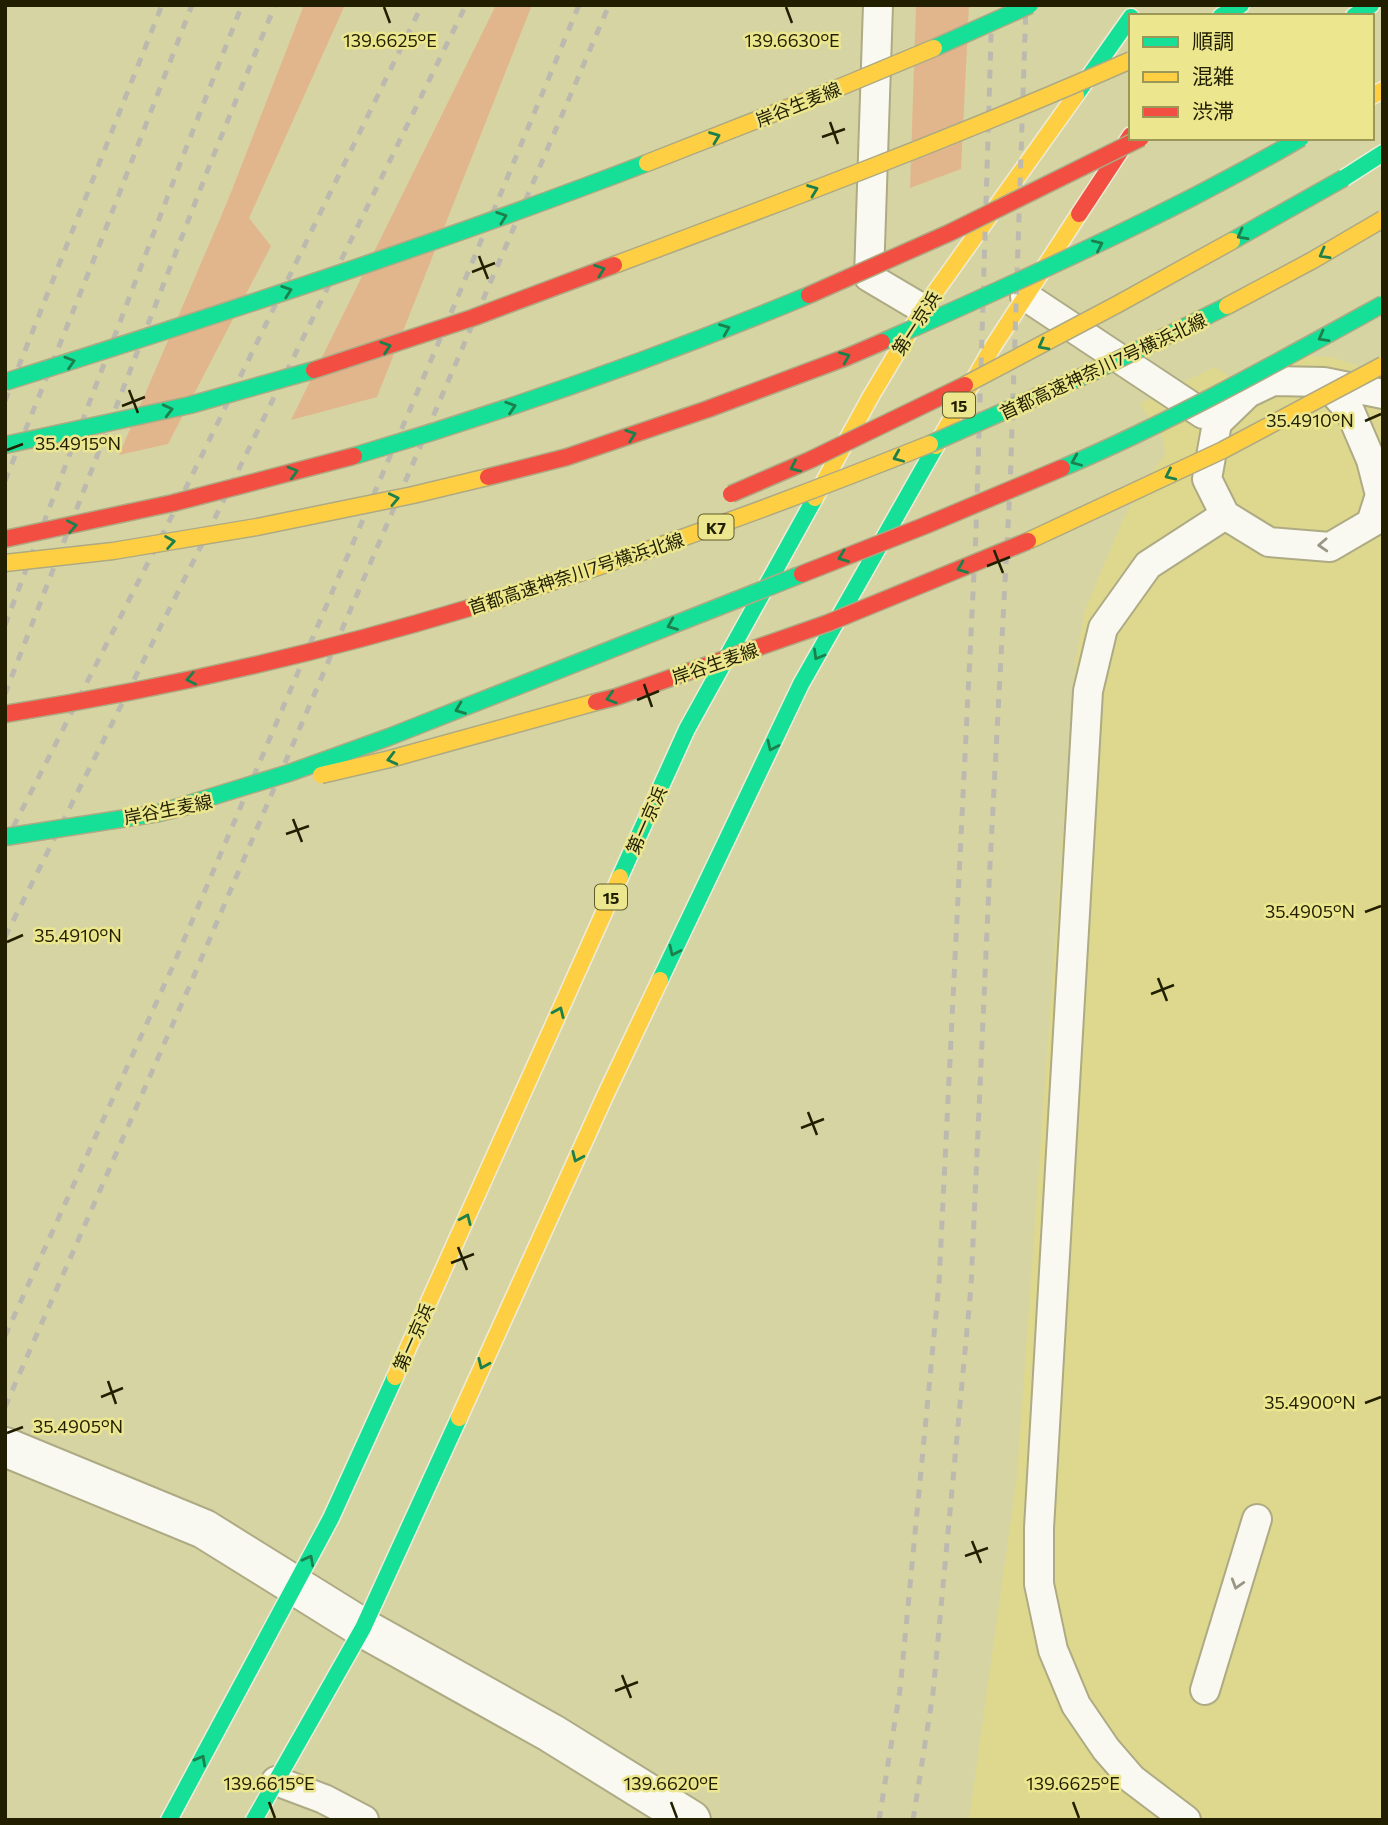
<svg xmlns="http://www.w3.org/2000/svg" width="1388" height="1825" font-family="Commissioner,'Noto Sans JP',sans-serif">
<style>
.built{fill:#ddd88d}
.green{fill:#e1b68d}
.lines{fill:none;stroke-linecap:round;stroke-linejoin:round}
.lane-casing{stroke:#adaa84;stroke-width:32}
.street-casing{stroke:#adaa84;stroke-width:42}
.fast-casing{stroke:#edecd6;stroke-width:19}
.slow-casing{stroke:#edecd6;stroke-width:19}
.jam-casing{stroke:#edecd6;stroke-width:19}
.lane{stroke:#f9f9f1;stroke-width:28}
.street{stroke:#f9f9f1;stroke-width:38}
.fast{stroke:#16e098;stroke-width:16}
.slow{stroke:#ffcf43;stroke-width:16}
.jam{stroke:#f24e42;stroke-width:16}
.rail{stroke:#bcbaae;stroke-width:5;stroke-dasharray:9 9;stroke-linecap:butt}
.fast-bridge-casing{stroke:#adaa84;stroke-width:19;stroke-linecap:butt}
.slow-bridge-casing{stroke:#adaa84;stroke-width:19;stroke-linecap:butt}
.jam-bridge-casing{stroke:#adaa84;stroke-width:19;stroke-linecap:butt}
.fast-bridge{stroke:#16e098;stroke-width:16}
.slow-bridge{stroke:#ffcf43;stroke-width:16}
.jam-bridge{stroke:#f24e42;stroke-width:16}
.oneway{stroke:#1c804c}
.oneway2{stroke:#989785}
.ticks{fill:none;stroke:#221f00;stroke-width:2.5}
.labels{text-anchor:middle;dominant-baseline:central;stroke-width:5;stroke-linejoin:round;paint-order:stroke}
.shield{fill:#ece78f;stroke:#5f5b2b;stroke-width:2}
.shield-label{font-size:16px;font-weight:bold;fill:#221f00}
.street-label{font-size:18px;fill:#221f00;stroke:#ece78f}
.ticks-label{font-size:18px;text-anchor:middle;fill:#221f00;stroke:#ece78f;stroke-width:5;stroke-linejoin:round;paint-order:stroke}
</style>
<rect width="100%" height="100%" fill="#d7d4a4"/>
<path class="built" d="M 1304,356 L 1331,357 L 1383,374 L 1383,1820 L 969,1820 L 1017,1476 L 1072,704 L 1076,658 L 1085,610 L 1122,522 L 1142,484 L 1165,456 L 1164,440 L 1140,404 L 1215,367 L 1232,379 Z"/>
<path class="green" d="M 304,5 L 345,5 L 249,218 L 271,246 L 168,444 L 119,455 L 228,200 Z
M 496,5 L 532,5 L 377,397 L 291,420 Z
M 916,5 L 969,5 L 961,169 L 910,188 Z"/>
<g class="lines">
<defs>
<path id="lane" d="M 878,5 L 869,277 L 923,309
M 1025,296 L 1203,414
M 1324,382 L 1350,411 L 1371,460 L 1380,495 L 1371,523
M 1383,394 L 1324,382 L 1273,381 L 1248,393 L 1217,423 L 1207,479 L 1225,515 L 1269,542 L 1330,547 L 1383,516
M 1205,1690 L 1257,1519
M 276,1781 L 324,1799 L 364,1820
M 1186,1820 L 1132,1779 L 1106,1749 L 1076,1705 L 1053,1650 L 1039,1584 L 1039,1528 L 1088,691 L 1103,628 L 1148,565 L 1225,515"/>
<path id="street" d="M 5,1447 L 204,1529 L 363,1628 L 551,1733 L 691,1820"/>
<path id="fast" d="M 1221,16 L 1241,5
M 1354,16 L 1371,5
M 1076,95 L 1131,17
M 1344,178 L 1383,153
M 620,877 L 687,729 L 815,498
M 660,980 L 801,684 L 936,446
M 169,1820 L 331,1518 L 395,1377
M 254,1820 L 363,1628 L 459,1418"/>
<path id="slow" d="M 1372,96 L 1383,90
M 936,446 L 992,348 L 1079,214
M 815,498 L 871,396 L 923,309 L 1076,95
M 395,1377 L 620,877
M 459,1418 L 605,1096 L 660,980"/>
<path id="jam" d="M 1079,214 L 1131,135"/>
</defs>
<use href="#lane" class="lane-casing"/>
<use href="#street" class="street-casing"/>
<use href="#fast" class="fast-casing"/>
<use href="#slow" class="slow-casing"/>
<use href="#jam" class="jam-casing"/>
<use href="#lane" class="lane"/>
<use href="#street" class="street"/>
<use href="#fast" class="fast"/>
<use href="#slow" class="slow"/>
<use href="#jam" class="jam"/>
<path class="rail" d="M 5,401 L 162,5
M 5,481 L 94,259 L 192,5
M 5,625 L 183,156 L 242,5
M 5,694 L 212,159 L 275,5
M 5,843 L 179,502 L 422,5
M 5,937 L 212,524 L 466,5
M 5,1336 L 172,968 L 454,306 L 579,5
M 5,1407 L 193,978 L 609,5
M 879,1820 L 900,1690 L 939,1283 L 976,532 L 992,5
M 913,1820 L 933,1693 L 971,1287 L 990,864 L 1010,488 L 1026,5"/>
<defs>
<path id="fast-bridge" d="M 934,48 L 1030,5
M 1232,241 L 1344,178
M 882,342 C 987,296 1091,249 1193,197 C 1229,178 1266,159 1301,138
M 5,382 C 221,314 436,244 647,163
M 930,444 L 1095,371 L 1227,306
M 5,445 L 190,405 L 314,370
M 354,456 C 509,410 660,357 809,295
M 1062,468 C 1173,421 1278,362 1383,304
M 159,813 L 289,773 L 389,737 L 802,574
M 5,837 L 159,813 L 191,805"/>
<path id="slow-bridge" d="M 647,163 L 838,88 L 934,48
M 614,265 C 788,200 961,135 1131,60
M 1227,306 L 1313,260 L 1383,219
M 965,385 L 1118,304 L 1232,241
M 1028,541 L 1223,450 L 1383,365
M 5,563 L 113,551 L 257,527 L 413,495 L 488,477
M 469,608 C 625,561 778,505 930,444
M 321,775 L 390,759 L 596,702"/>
<path id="jam-bridge" d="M 809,295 L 949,233 L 1141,138
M 314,370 L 472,318 L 614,265
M 488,477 L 567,457 L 708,409 L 847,357 L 882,342
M 731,494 L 810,460 L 965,385
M 5,539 L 173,503 L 354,456
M 802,574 L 924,526 L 1062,468
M 596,702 L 616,697 L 828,623 L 1028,541
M 5,714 C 162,689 316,654 469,608"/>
</defs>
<use href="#fast-bridge" class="fast-bridge-casing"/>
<use href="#slow-bridge" class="slow-bridge-casing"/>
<use href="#jam-bridge" class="jam-bridge-casing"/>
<use href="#fast-bridge" class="fast-bridge"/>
<use href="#slow-bridge" class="slow-bridge"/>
<use href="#jam-bridge" class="jam-bridge"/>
</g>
<defs><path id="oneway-chevron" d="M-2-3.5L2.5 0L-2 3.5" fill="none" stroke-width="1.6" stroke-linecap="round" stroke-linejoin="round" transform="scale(1.75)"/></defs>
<g class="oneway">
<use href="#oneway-chevron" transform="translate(715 137) rotate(-21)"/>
<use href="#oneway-chevron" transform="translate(813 190) rotate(-21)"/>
<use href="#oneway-chevron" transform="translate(502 217) rotate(-20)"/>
<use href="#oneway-chevron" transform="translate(1242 235) rotate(151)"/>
<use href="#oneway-chevron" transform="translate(1098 245) rotate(-25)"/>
<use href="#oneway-chevron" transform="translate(1324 254) rotate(151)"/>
<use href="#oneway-chevron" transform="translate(600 270) rotate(-20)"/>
<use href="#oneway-chevron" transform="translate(287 291) rotate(-19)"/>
<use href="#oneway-chevron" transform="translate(725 329) rotate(-22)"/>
<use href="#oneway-chevron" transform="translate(1323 337) rotate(151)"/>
<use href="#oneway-chevron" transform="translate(1043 345) rotate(152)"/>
<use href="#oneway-chevron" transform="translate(386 347) rotate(-18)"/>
<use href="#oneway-chevron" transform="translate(845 357) rotate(-22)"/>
<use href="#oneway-chevron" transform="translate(70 362) rotate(-17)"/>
<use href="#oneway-chevron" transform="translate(511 407) rotate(-18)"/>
<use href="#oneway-chevron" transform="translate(168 410) rotate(-14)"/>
<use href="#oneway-chevron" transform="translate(631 435) rotate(-19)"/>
<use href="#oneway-chevron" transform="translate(898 457) rotate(157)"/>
<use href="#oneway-chevron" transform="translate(1076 461) rotate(157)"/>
<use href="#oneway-chevron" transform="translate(795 467) rotate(155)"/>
<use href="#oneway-chevron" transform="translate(293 472) rotate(-16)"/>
<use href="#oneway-chevron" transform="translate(1170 475) rotate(155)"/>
<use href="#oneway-chevron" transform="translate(394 499) rotate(-12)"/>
<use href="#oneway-chevron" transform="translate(72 526) rotate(-11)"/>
<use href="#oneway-chevron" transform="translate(170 542) rotate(-9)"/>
<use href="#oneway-chevron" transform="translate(843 557) rotate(159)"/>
<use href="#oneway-chevron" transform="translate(962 568) rotate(158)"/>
<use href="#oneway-chevron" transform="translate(672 625) rotate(158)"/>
<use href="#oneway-chevron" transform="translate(818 655) rotate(120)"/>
<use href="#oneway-chevron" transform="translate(191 679) rotate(169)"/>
<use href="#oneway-chevron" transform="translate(611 698) rotate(164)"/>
<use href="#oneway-chevron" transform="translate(460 709) rotate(159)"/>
<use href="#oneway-chevron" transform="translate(772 746) rotate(115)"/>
<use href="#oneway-chevron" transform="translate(392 759) rotate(166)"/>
<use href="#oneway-chevron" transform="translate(674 951) rotate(115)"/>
<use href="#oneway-chevron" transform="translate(559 1012) rotate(-66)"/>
<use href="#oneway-chevron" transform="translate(577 1157) rotate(114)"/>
<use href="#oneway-chevron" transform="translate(466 1219) rotate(-66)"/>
<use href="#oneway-chevron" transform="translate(483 1364) rotate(114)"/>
<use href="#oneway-chevron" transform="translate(309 1560) rotate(-62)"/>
<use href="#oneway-chevron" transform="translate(201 1760) rotate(-61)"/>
</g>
<g class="oneway2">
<use href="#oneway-chevron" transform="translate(1323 545) rotate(177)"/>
<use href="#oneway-chevron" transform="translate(1237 1584) rotate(107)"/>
</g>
<path class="ticks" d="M 384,7 L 390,23M 786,7 L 792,23M 830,122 L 838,144M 822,137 L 845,129M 479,256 L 488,279M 472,272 L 495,263M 129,390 L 138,413M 122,406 L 145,397M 1365,421 L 1381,414M 7,450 L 23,444M 994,550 L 1003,573M 987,566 L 1010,557M 644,684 L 652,707M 637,700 L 659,691M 293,819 L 302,842M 286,834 L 309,826M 1365,912 L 1381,906M 7,942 L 23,935M 1158,978 L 1167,1001M 1151,994 L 1174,985M 808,1112 L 817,1135M 801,1128 L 824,1119M 458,1247 L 467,1270M 451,1263 L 474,1254M 108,1381 L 116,1404M 101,1397 L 123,1388M 1365,1403 L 1381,1397M 7,1433 L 23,1427M 972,1541 L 981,1563M 965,1556 L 988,1548M 622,1675 L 631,1698M 615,1691 L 638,1682M 269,1802 L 275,1818M 671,1802 L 677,1818M 1073,1802 L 1079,1818"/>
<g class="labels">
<g class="shield">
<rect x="943" y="392.5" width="32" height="25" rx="5"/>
<rect x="698.5" y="514.5" width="35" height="25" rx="5"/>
<rect x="595" y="884.5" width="32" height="25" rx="5"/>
</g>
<g class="shield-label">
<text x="959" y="405">15</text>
<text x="716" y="527">K7</text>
<text x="611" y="897">15</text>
</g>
<g class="street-label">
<text transform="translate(798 104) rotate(-22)">岸谷生麦線</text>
<text transform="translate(916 323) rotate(-57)">第一京浜</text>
<text transform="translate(1103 366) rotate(-25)">首都高速神奈川7号横浜北線</text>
<text transform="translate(576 573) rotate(-18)">首都高速神奈川7号横浜北線</text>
<text transform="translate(715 663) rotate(-19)">岸谷生麦線</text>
<text transform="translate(168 809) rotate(-11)">岸谷生麦線</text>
<text transform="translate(646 820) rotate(-66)">第一京浜</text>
<text transform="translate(413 1337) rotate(-66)">第一京浜</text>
</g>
</g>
<g class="ticks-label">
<text x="390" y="47">139.6625°E</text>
<text x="792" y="47">139.6630°E</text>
<text x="1310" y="427">35.4910°N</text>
<text x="78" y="450">35.4915°N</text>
<text x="1310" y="918">35.4905°N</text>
<text x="78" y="942">35.4910°N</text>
<text x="1310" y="1409">35.4900°N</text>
<text x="78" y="1433">35.4905°N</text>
<text x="269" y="1790">139.6615°E</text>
<text x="671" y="1790">139.6620°E</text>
<text x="1073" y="1790">139.6625°E</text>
</g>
<rect width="1388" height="1825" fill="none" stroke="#221f00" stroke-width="14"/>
<rect x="1129" y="14" width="245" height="126" fill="#ece78f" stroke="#9b9756" stroke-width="2"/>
<rect x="1143" y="37" width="35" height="10" fill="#16e098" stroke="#9b9756" stroke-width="2"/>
<text x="1192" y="49" font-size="21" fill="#221f00">順調</text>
<rect x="1143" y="72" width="35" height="10" fill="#ffcf43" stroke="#9b9756" stroke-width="2"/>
<text x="1192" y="84" font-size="21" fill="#221f00">混雑</text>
<rect x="1143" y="107" width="35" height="10" fill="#f24e42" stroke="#9b9756" stroke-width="2"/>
<text x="1192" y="119" font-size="21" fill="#221f00">渋滞</text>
</svg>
